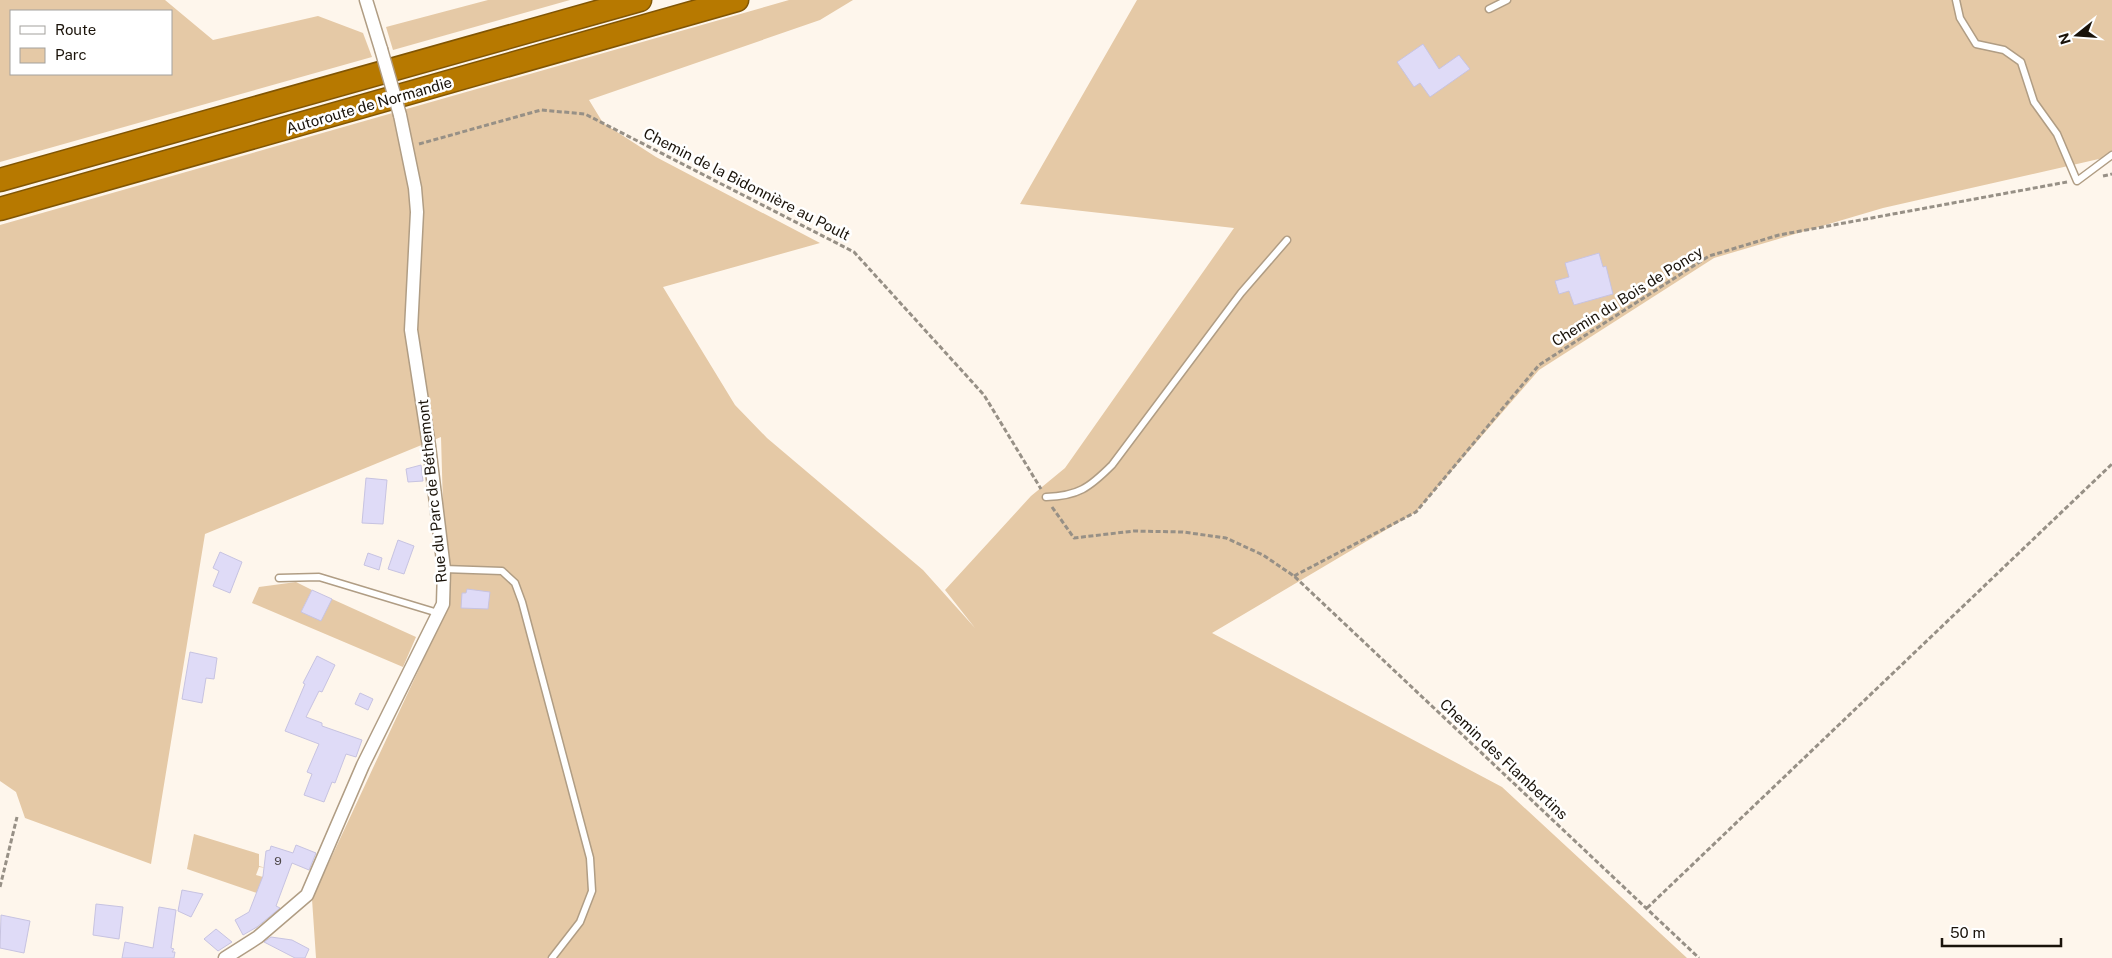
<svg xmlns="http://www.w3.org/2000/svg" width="2112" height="958" font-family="'Public Sans',sans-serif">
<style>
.green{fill:#e5c9a6;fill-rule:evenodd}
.building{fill:#dfdbf7;stroke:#c7c3e1}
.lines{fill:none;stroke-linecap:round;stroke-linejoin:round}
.service-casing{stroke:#b09d84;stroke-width:9}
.minor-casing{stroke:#b09d84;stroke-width:15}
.motorway-casing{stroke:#805504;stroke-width:25}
.path{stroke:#979086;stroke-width:3;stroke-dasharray:5 2.5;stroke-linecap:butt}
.service{stroke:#fff;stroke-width:6}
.minor{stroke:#fff;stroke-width:12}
.motorway{stroke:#b77900;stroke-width:22}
.minor-bridge-casing{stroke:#b09d84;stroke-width:15;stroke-linecap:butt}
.minor-bridge{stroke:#fff;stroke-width:12}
.labels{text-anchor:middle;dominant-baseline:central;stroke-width:5;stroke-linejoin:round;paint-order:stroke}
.number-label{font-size:12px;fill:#4b4545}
.street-label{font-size:15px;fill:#1a130a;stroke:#fff}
</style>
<rect width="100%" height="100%" fill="#fef6ec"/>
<path class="green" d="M 0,0 L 165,0 L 213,40 L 318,16 L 363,33 L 372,57 L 0,162 ZM 11,11 L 171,11 L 171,74 L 11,74 Z
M 488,0 L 570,0 L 393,50 L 386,27 Z
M 789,0 L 853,0 L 820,20 L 589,100 L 603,123 L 656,157 L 820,243 L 663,287 L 735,405 L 767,438 L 923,570 L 975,628 L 945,590 L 1031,496 L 1065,468 L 1234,228 L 1020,204 L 1137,0 L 2112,0 L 2112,156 L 1883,208 L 1714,258 L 1539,370 L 1416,512 L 1212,633 L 1502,787 L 1687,958 L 316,958 L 312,899 L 446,611 L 441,437 L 205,534 L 151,864 L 25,818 L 16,792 L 0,781 L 0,225 Z
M 296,582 L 312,590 L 301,612 L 332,599 L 416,637 L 403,667 L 252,603 L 259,587 Z
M 194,834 L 259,854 L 259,866 L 266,868 L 259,867 L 256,875 L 263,877 L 257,893 L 187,869 Z"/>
<path class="building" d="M 1423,44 L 1439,69 L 1459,55 L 1470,69 L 1430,97 L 1420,83 L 1414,87 L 1397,62 Z
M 1599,253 L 1603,267 L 1606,266 L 1613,294 L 1574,305 L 1569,291 L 1559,294 L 1555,281 L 1569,277 L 1565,263 Z
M 421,465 L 423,481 L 408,482 L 406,469 Z
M 366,478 L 387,480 L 383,524 L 362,523 Z
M 398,540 L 414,546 L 404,574 L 388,569 Z
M 220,552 L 242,562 L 230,593 L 213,586 L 219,571 L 213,568 Z
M 368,553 L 382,558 L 379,570 L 364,565 Z
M 467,589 L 490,592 L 488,609 L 461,608 L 462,593 L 466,593 Z
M 312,590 L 332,599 L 321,621 L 301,612 Z
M 190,652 L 217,658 L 214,679 L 206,678 L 202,703 L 182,699 Z
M 317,656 L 335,665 L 322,692 L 319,691 L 306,717 L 322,723 L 322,726 L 362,740 L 356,757 L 346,754 L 335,783 L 332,782 L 324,802 L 304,795 L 312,774 L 307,772 L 319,744 L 285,731 L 305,684 L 303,683 Z
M 360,693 L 373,699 L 368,710 L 355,704 Z
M 296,845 L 316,853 L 309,870 L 292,863 L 276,906 L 280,908 L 257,927 L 243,935 L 235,920 L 249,912 L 263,876 L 266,851 L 270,850 L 271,846 L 293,853 Z
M 182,890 L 203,894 L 191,917 L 178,911 Z
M 96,904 L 123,907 L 119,939 L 93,935 Z
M 159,907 L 176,910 L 171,948 L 174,949 L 172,952 L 175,952 L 174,958 L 122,958 L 125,942 L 153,948 Z
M 1,915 L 30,921 L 24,953 L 0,948 Z
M 216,929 L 232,942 L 218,951 L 204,939 Z
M 271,937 L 292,940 L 309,949 L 305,958 L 295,958 L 264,942 Z"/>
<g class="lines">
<defs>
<path id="service" d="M 1956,0 L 1960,18 L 1976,44 L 2004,50 L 2021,62 L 2034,102 L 2057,134 L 2077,181 L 2112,155
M 1489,9 L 1507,0
M 1046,497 C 1078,496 1089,488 1112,465 L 1241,293 L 1287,240
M 444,569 L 502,571 L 515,583 L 522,602 L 590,858 L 592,891 L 580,922 L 552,958
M 279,578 L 319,577 L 438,613"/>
<path id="minor" d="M 366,0 L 381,49
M 225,958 L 258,937 L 307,895 L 363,765 L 443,604 L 444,569 L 429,446 L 411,330 L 417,212 L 415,188 L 400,115"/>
<path id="motorway" d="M 0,180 L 640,0
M 0,209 L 737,0"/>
</defs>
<use href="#service" class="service-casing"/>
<use href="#minor" class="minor-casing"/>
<use href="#motorway" class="motorway-casing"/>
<path class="path" d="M 419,144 L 541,110 L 585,114 L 854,252 L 984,395 L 1041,489
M 2103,176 L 2112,174
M 1052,507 L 1074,538 L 1134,531 L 1183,532 L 1226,538 L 1263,555 L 1294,576 L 1699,958
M 1294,576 L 1416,512 L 1539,365 L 1709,256 L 1779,235 L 2067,182
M 0,887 L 17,817
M 1647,908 L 2112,464"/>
<use href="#service" class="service"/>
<use href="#minor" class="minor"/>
<use href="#motorway" class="motorway"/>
<defs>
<path id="minor-bridge" d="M 381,49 L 400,115"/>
</defs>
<use href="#minor-bridge" class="minor-bridge-casing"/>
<use href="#minor-bridge" class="minor-bridge"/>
</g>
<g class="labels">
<g class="number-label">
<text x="278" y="861">9</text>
</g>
<g class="street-label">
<text transform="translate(369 105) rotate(-16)">Autoroute de Normandie</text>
<text transform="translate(747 184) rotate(27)">Chemin de la Bidonnière au Poult</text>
<text transform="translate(1627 296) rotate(-32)">Chemin du Bois de Poncy</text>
<text transform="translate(432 491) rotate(-96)">Rue du Parc de Béthemont</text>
<text transform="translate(1504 759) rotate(43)">Chemin des Flambertins</text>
</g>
</g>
<rect x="10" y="10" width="162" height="65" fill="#ffffff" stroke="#a3a19d"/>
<rect x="20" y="26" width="25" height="8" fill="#ffffff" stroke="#a3a19d"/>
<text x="55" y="35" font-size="15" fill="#1a130a">Route</text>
<rect x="20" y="48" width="25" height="15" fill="#e5c9a6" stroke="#a3a19d"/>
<text x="55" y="60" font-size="15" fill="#1a130a">Parc</text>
<g transform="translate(2077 35) rotate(253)" stroke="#ffffff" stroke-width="4" paint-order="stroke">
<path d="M0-4L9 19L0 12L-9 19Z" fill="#1a130a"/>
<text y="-8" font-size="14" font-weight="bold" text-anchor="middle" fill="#1a130a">N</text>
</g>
<path d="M1942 938v8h119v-8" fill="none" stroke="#1a130a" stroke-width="2.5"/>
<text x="1950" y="938" font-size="15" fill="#1a130a" stroke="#ffffff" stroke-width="4" paint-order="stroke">50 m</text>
</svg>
